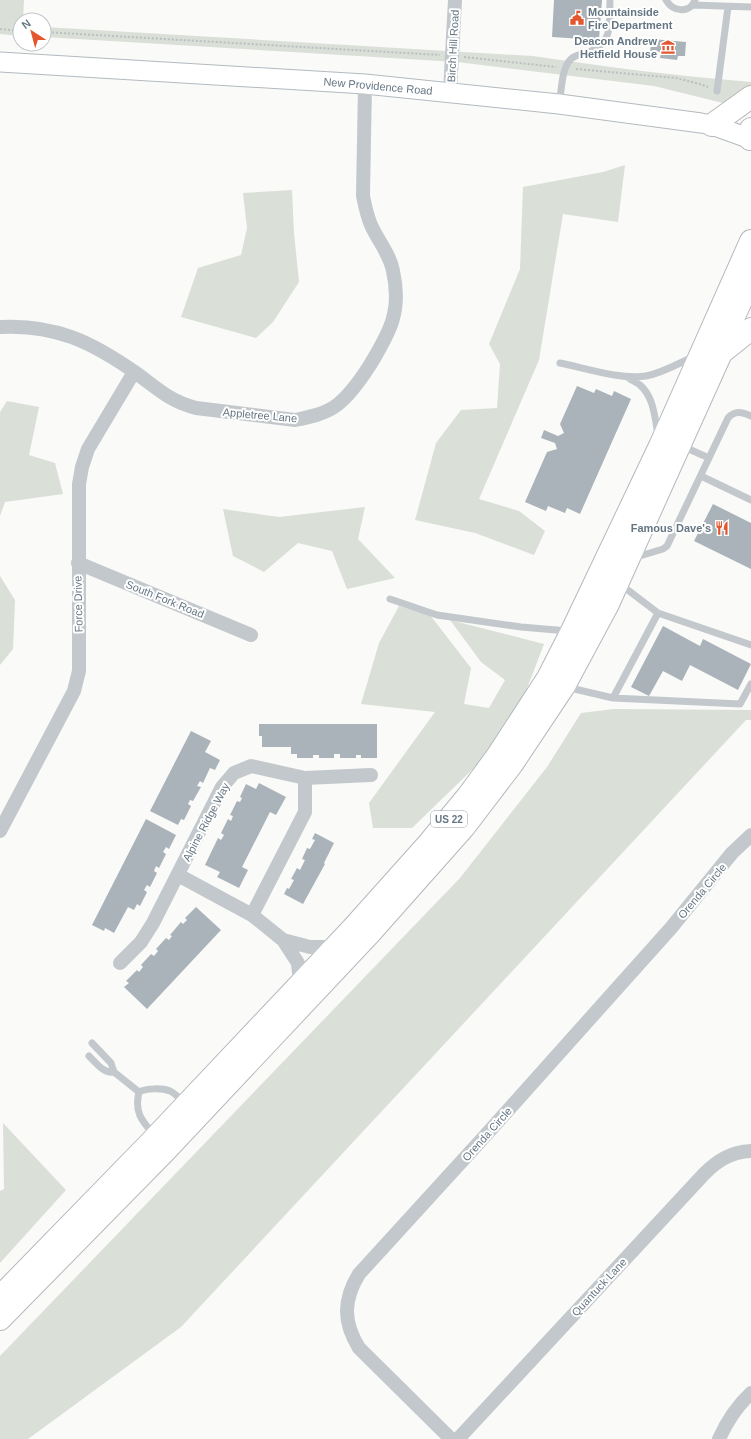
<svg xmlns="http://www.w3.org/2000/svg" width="751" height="1439" font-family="Helvetica,sans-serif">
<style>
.green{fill:#dadfd7}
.building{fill:#aab3b9}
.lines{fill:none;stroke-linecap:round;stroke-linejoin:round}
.secondary-casing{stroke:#b3babf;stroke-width:21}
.highway-casing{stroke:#b4b9bd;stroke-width:24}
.path{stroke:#bbbfc2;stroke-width:2;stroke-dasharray:2 2;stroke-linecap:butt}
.lane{stroke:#c3c8cc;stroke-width:7}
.street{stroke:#c3c8cc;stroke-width:14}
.secondary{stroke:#fff;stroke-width:19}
.highway{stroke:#fff;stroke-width:22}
.labels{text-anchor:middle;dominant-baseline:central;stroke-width:4;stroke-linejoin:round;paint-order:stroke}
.shield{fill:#fff;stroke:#939fa8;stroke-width:1}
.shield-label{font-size:10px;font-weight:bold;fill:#657683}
.poi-label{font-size:11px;font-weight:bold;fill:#657683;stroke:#fff;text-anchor:end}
.street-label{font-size:11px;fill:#657683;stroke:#fff}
</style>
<rect width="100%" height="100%" fill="#fafaf8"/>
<path class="green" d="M 0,0 L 24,0 L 23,20 L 20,20 L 20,36 L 0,34 Z
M 44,27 L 533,56 C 606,67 678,76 751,82 L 751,88 L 731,105 L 654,86 L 457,62 L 44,37 Z
M 625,165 L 618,222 L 563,214 L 539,360 L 479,499 L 519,511 L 545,531 L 534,555 L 475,533 L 415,520 L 436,443 L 461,410 L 497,408 L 500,364 L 489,344 L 520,269 L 523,187 L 603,172 Z
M 292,190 L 294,233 L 299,282 L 273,322 L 256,338 L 181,317 L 198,268 L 241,255 L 247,228 L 243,193 Z
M 7,401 L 39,407 L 29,455 L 55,463 L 63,494 L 5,502 L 0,516 L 0,412 Z
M 365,507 L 358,539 L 395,578 L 347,589 L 332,551 L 298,543 L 264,572 L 233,556 L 223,509 L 279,517 Z
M 0,576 L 15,600 L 13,649 L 0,665 Z
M 399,606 L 430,615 L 471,668 L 464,704 L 489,708 L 505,680 L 481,662 L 450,620 L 544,644 L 523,699 L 477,765 L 412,828 L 373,828 L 369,803 L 435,712 L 361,704 L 379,643 Z
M 614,709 L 751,710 L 751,720 L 746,720 L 181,1327 L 28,1439 L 0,1439 L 0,1356 L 460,878 L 547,767 L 581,713 Z
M 3,1123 L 66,1190 L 0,1263 L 0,1191 L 4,1189 Z"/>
<path class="building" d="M 554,0 L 602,0 L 599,40 L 552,37 Z
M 652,39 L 686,42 L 685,56 L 678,56 L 677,60 L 660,58 L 661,52 L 650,51 Z
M 577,386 L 594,393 L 596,389 L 612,396 L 614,391 L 631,399 L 580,514 L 567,508 L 565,513 L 548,506 L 546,511 L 525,502 L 547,452 L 557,449 L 555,443 L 541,438 L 544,430 L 558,436 L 564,433 L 560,424 Z
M 713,504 L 751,523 L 751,569 L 694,541 Z
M 663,626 L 700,646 L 703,639 L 751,664 L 738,690 L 690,665 L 682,681 L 663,671 L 649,696 L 631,687 Z
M 259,724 L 377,724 L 377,758 L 361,758 L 361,755 L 356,755 L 356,758 L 340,758 L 340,754 L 334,754 L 334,758 L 319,758 L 319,755 L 313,755 L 313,758 L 297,758 L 297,754 L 291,754 L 291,747 L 262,747 L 262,736 L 259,736 Z
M 191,731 L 211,741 L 205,752 L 220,760 L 215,770 L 210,768 L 203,783 L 200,781 L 197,786 L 201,787 L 193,801 L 190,800 L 188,804 L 191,806 L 184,820 L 181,819 L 178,825 L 150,811 Z
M 259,783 L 286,797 L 276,815 L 270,812 L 242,867 L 248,870 L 239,888 L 217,877 L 220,872 L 205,865 L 218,838 L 221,840 L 224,835 L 221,833 L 228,819 L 231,821 L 233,816 L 230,815 L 237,801 L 240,802 L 242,798 L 240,797 L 246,784 L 256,789 Z
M 146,819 L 176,835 L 169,849 L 166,847 L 163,852 L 166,854 L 159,868 L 156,866 L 154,871 L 157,873 L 150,887 L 147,885 L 144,890 L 147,892 L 140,906 L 137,904 L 134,910 L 128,907 L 114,933 L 105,928 L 104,931 L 92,925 Z
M 315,833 L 334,843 L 324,863 L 325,864 L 303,904 L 284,894 L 287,888 L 289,889 L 294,880 L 291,879 L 297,868 L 300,870 L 305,860 L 302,859 L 307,848 L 310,849 L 315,840 L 312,839 Z
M 196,907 L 221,930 L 147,1009 L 124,987 L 129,983 L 126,981 L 137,970 L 139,972 L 143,967 L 141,965 L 151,954 L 154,956 L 158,951 L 156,949 L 166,938 L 169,940 L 172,936 L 170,935 L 181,922 L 183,924 L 187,920 L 185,918 Z"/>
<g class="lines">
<defs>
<path id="secondary" d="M 0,62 L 365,84 L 559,104 L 701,123 L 712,125 L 751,139"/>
<path id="highway" d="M 712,125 L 751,97
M 750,139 L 751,129
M 721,353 L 751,329
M 0,1297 L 152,1141 L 353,928 L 429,843 L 468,796 L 498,755 L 548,678 L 572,631 L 660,446 L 751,241
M 0,1319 L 165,1151 L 370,933 L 464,827 L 512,764 L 564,686 L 608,604 L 721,353 L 724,338 L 751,279"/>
</defs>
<use href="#secondary" class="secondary-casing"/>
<use href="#highway" class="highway-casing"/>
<path class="path" d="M 0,29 L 20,31
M 44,32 L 440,55
M 464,57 L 556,67
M 576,69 L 676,78 L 700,84 L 708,87"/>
<path class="lane" d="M 666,0 C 673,12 690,14 695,0
M 693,5 L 751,7
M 717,91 L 728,7
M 559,104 C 562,90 561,69 571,59 C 575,55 585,53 591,51 C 614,42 609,20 610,0
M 560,363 C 585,368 621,380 646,376 C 663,373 679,363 695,356
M 627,377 C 631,380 636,382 640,385 C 654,397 655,419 658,435
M 682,446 L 709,458
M 701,476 L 751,500
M 633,558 L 663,549 L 667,546 L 728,418 C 735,410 742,412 751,416
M 620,584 L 658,613 L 751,645
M 390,599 L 437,615 L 521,627 L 568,631
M 566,687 L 613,698 L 658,613
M 613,698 L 740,704 L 751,684
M 92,1043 L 111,1063 L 114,1072 L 139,1092 C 147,1088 162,1088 170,1091 C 175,1093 181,1100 185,1103
M 89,1056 C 96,1063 104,1074 114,1072
M 139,1092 C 134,1113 142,1121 155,1136"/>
<path class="street" d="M 450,92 L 455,0
M 0,327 C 55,324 92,342 136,373 C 157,388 169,401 196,408 L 295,420 C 310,417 325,414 337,405 C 350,395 361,379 370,365 C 390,332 402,311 393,271 C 390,254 378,241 371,225 C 367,216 365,206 363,196 L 365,84
M 78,563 L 251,635
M 0,831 L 74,691 L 79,671 L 79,484 L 82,467 L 88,449 L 134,372
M 178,875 L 252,915 L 283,940 L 298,963 L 300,984
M 252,915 L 305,812 L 305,778
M 283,940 L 310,947 L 336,947
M 120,963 L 141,942 L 153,923 L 222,787 L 234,773 L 251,766 L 305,778 L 371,775
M 451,1439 L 359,1348 C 343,1322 343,1300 359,1274 L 484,1137 L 671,928 L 732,853 L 751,835
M 458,1439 L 704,1174 C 718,1160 731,1152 751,1151
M 719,1439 C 727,1421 736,1407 751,1393"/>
<use href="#secondary" class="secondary"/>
<use href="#highway" class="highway"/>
</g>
<defs>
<symbol id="civic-bare" viewBox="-9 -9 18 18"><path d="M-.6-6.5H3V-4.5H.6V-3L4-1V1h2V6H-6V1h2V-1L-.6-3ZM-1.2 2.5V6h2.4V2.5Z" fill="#e4572e" stroke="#fff" stroke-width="2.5" paint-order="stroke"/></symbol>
<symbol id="museum-bare" viewBox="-9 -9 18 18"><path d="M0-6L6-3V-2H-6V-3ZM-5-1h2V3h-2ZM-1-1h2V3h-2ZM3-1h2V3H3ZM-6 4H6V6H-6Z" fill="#e4572e" stroke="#fff" stroke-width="2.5" paint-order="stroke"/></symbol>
<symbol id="restaurant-bare" viewBox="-9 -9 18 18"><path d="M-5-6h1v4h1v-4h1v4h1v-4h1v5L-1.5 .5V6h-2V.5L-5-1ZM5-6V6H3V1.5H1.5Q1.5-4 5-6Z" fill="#e4572e" stroke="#fff" stroke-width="2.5" paint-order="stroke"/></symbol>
</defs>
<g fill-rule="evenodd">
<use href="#civic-bare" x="567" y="8" width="20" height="20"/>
<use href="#museum-bare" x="658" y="37" width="20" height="20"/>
<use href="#restaurant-bare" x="712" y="518" width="20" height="20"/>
</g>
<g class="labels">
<rect class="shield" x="431" y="811" width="36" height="16" rx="3"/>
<g class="shield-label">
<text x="449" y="819">US 22</text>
</g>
<g class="poi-label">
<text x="588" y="12" text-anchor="start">Mountainside<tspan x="588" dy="13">Fire Department</tspan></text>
<text x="657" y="41">Deacon Andrew<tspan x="657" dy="13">Hetfield House</tspan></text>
<text x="711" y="528">Famous Dave's</text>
</g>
<g class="street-label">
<text transform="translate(453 46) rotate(-87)">Birch Hill Road</text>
<text transform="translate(378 86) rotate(5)">New Providence Road</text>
<text transform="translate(260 415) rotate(5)">Appletree Lane</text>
<text transform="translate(165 599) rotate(22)">South Fork Road</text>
<text transform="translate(78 604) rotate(-91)">Force Drive</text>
<text transform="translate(206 822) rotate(-62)">Alpine Ridge Way</text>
<text transform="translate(702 891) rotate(-50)">Orenda Circle</text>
<text transform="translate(487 1134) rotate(-48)">Orenda Circle</text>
<text transform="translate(599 1287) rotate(-47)">Quantuck Lane</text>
</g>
</g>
<g transform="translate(32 32) rotate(324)"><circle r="19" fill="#ffffff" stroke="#c1c8cd"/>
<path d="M0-3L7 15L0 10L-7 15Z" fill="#e4572e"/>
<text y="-6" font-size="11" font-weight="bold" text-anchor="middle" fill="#657683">N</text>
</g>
</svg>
